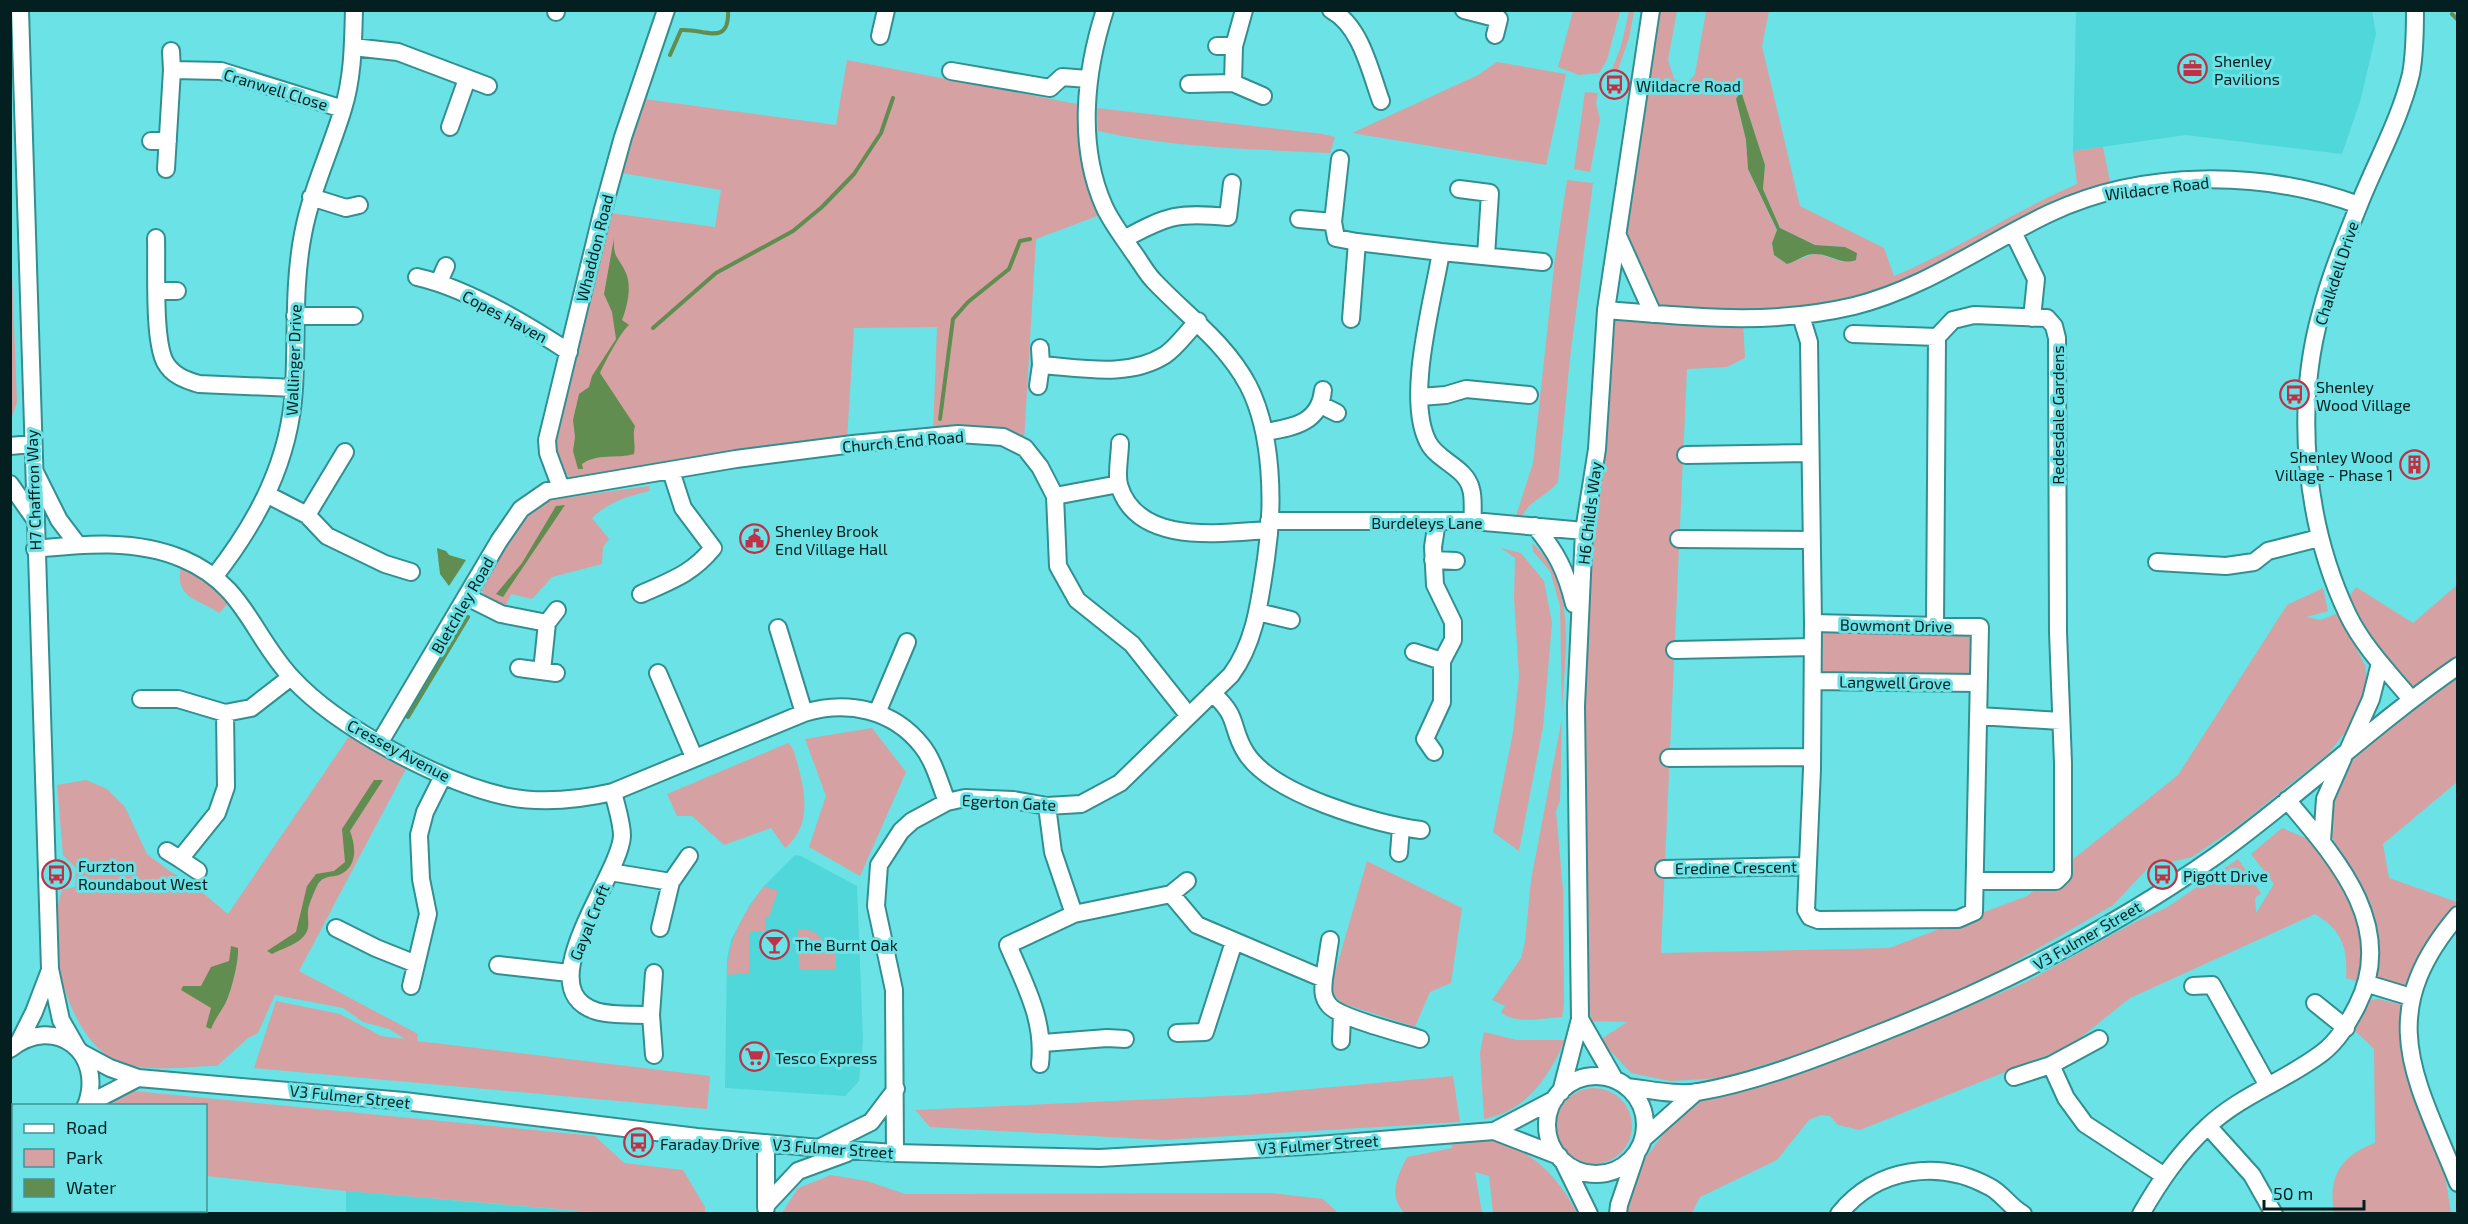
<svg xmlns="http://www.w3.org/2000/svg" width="2468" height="1224" font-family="'Exo 2',sans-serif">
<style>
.built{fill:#4fd7da}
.green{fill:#d6a1a2;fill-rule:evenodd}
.water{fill:#618d51}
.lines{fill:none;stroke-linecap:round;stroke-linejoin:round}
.stream{stroke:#618d51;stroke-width:4}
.minor-casing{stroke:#328f91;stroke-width:20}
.minor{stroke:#fff;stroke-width:16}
.labels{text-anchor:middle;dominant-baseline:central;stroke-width:6;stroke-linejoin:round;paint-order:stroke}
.poi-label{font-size:16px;fill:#041f1f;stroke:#6be2e5;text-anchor:start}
.street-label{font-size:16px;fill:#041f1f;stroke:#6be2e5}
</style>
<rect width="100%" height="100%" fill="#6be2e5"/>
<path class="built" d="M 2076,11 L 2372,11 L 2376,34 L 2360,102 L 2342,154 L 2186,135 L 2073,151 Z
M 795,855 L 801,856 L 857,886 L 863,1041 L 859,1081 L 845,1096 L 725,1088 L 727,959 L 731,940 L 749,906 L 764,886 Z
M 346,1191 L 601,1213 L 601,1214 L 346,1214 Z"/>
<path class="green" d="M 1573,11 L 1620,11 L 1607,60 L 1599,73 L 1579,75 L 1558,67 Z
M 1629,11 L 1634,11 L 1629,38 L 1615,78 L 1609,77 L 1621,46 Z
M 1651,11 L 1677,11 L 1668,60 L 1674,79 L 1686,85 L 1695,74 L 1706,11 L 1769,11 L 1762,46 L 1800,206 L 1884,248 L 1894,276 C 1957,250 2014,211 2077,184 L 2073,151 L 2103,147 L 2112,191 L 1895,293 L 1743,321 L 1745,358 L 1727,367 L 1687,369 L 1661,953 L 1889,948 L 2027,896 L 2178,775 L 2287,605 L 2323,588 L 2328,611 L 2306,617 L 2321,620 L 2338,613 L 2365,665 L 2367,681 L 2364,699 L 2347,730 L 2328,754 L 2238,826 L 2192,857 L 2149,867 L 2113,905 L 1994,974 L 1901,1017 L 1831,1044 L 1721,1078 L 1670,1081 L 1631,1073 L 1600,1040 L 1627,1022 L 1591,1021 L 1577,869 L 1576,706 L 1606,310 L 1653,314 L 1617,235 ZM 1741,92 L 1765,165 L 1763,189 L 1780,228 L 1815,245 L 1845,247 L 1843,262 L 1816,253 L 1787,264 L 1774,255 L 1772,243 L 1777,231 L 1748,169 L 1746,140 L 1736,99 Z
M 847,60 L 1077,104 L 1081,141 L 1100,215 L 1036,239 L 1024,441 L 933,433 L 937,327 L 854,328 L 847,439 L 599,480 L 570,478 L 555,459 L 557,428 L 610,213 L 715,227 L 721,190 L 622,173 L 644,99 L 836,125 Z
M 1497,62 L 1566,74 L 1546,165 L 1352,133 L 1478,75 Z
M 1585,92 L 1598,93 L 1596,103 L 1600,119 L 1590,172 L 1574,169 Z
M 1097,108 L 1323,134 L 1335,137 L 1330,153 C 1252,149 1174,148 1098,131 Z
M 1567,180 L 1593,183 L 1570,358 L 1558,482 C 1545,498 1532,498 1522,516 L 1516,516 L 1533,463 L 1555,258 Z
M 11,246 L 17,402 L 11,420 Z
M 649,486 L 650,491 C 628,496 608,502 592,518 L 609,539 L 603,547 L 602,564 L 552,577 L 532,599 L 511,594 L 503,612 L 485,598 L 482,591 L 486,573 L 517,523 L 543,501 Z
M 1532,543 C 1579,585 1564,657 1562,713 C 1561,742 1561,771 1560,801 L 1556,811 L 1563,890 L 1564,1004 L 1562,1017 C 1545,1018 1514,1025 1501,1012 L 1505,1006 L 1492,1000 L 1521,958 L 1525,942 L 1531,880 L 1562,718 L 1560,606 L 1550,571 L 1533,551 Z
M 1501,548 L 1521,553 L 1544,581 L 1552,623 L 1543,727 L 1519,851 L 1493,832 L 1513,732 L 1519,676 L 1514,599 L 1515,558 Z
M 181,568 L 198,575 L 229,602 L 219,613 C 199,599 174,598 181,568 Z
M 2457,585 L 2457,782 L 2383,844 L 2389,878 L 2457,902 L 2419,956 L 2402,995 L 2346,978 C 2348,948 2342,930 2315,914 L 2130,998 L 2070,1046 L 1860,1130 L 1838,1125 L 1830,1116 L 1821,1115 L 1809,1120 L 1777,1160 L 1700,1197 L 1692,1213 L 1625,1214 L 1629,1193 L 1643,1161 L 1674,1120 L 1699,1099 L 1832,1060 L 1904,1034 L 2026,982 L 2137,921 L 2166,908 L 2238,859 L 2261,893 L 2255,898 L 2256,913 L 2274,884 L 2251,854 L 2282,828 L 2338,852 L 2329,829 L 2325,799 L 2344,754 L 2411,699 L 2344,604 L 2356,587 L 2413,623 Z
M 1817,626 L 1977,630 L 1975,679 L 1816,678 Z
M 872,728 L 906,772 L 860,876 L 809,847 L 826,796 L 805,739 Z
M 352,732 L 407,767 L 299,971 L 418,1034 L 417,1041 L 710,1076 L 707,1109 L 254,1068 L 276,1001 L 340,1014 L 381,1036 L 405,1039 L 389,1029 L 363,1022 L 343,1008 L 275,995 L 258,1033 L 248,1038 L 217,1066 C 186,1066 152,1073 121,1063 C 78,1048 53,972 55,930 C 55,916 58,903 62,890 L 75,887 L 76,868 L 63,855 L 57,785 L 86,780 L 107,789 L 125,807 L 147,854 L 171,872 L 191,883 L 228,914 Z
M 788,743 L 793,749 C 803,781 816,823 785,848 L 771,828 L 724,845 L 692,816 L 677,816 L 667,794 Z
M 1367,861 L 1462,908 L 1451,983 L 1430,992 L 1415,1027 L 1341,1003 L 1330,990 Z
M 764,886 L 778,891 L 769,917 L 765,917 L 765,931 L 749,931 L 749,973 L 727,975 C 728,938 743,914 764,886 Z
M 806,929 L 816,933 L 836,953 L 836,969 L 799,969 L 798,930 Z
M 2378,999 L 2403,1005 L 2402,1031 L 2407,1077 L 2443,1162 L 2451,1213 L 2334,1213 C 2328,1177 2340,1156 2375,1143 L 2374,1049 L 2354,1030 L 2370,1000 Z
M 1484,1032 L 1517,1040 L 1565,1040 C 1548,1078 1527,1111 1484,1119 L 1480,1053 Z
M 1453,1076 L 1460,1122 L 1163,1140 L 930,1127 L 915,1110 L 1244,1095 Z
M1556 1126a38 38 0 1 1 76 0a38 38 0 1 1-76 0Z
M 134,1091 L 595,1136 L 624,1163 L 683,1170 L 705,1207 L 705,1213 L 605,1213 L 346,1191 L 206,1176 L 206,1106 L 108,1105 Z
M 1485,1139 C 1529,1146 1557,1175 1577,1213 L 1493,1213 L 1489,1176 L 1475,1172 L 1482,1213 L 1405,1213 C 1387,1197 1398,1174 1407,1157 L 1452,1148 L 1452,1143 Z
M 831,1175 L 867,1181 L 905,1194 L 1271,1193 L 1323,1199 L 1338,1213 L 782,1213 L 798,1188 Z"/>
<path class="water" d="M 1741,91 L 1765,165 L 1763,189 L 1780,228 L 1815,245 L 1845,247 L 1857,253 L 1856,260 C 1841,266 1829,253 1814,254 C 1804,254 1796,262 1787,264 L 1774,255 L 1772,243 L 1777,230 L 1748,169 L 1746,140 L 1736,99 Z
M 614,238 C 613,259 619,257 626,273 C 632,287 627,307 622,320 L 629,325 C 620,333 606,360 600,373 L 635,426 C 632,436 636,443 634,454 C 617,459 597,453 582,464 L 583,469 L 578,469 L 573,451 L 575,437 L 573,420 L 579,394 L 589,387 L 592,376 L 616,339 L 612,312 L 604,294 Z
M 565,505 L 503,597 L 496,594 L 522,563 L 556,506 Z
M 437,548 L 446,551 L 449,555 L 466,560 L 449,586 L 440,574 Z
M 374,780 L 383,780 L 350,831 C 356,847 358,867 339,875 C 331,877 323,876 318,884 C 315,890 309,903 308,910 C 307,921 312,930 301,939 C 293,946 281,949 272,954 L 267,951 L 296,932 L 307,886 L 316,874 L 334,871 L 345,862 L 342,829 Z
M 231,946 L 238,948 C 239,961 231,993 225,1004 C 220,1013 215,1019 211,1029 L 206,1027 L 211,1008 L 181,990 L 183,986 L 201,986 L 211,967 L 229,961 Z"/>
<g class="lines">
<path class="stream" d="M 2452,14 L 2458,20
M 670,55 L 681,30 C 703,28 730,48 728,10
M 653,328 L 716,273 L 793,231 L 822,207 L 854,174 L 881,133 L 893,98
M 940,419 L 953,319 L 968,302 L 1009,269 L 1020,241 L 1030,239
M 408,717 L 468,617"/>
<defs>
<path id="minor" d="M 20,10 L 50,969 L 61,1020 L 77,1048
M 1331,10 C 1361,26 1370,71 1381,101
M 1464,10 L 1499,19 L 1495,35
M 556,12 L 556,10
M 880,36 L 886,10
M 1217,46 L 1234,46 L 1244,10
M 353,47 L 398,52 L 488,86
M 172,70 L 221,71 L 343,109
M 951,71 L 1050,88 L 1062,77 L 1088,79
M 1233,83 L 1234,46
M 1189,84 L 1233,83 L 1263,96
M 450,127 L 467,79
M 151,141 L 168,141
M 166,169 L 172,70 L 171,51
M 1459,189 L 1490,193 L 1486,256
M 311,197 L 346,208 L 359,205
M 1299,219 L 1333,222 L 1336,238 L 1357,242
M 1333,222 L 1340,159
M 2014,234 L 2036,279 L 2032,318
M 1618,236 L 1653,314
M 156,238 C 157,266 153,339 165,362 C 172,375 185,380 199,384 L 294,388
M 1124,239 C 1168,215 1179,212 1228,217 L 1232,183
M 1441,252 L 1543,262
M 417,277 C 466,288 528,325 569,352
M 439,282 L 446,266
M 158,291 L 177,291
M 1606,310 C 1692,317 1769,326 1854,306 C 1926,288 1984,244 2050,213 C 2144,169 2262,170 2359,205
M 295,316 L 354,316
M 1801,316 L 1809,342 L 1813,623 L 1812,769 L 1806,910 L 1810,917 L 1818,920 L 1958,919 L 1974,912 L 1980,627 L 1813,623
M 1351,319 L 1357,242 L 1441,252 C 1433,301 1405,398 1428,442 C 1437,461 1466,467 1471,489 C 1474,498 1472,511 1473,521
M 1853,334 L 1937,337
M 1040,348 L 1041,365
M 1038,386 L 1041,365 C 1082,368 1129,378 1165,355 C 1177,347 1187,332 1198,321
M 1420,397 L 1446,395 L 1466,389 L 1529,395
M 1321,405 L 1337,413
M 1266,432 C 1294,427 1320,423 1323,390
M 1120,443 C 1120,456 1116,473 1119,485 C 1137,546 1220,533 1269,530
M 10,446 L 32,444
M 1686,455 L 1810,453
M 35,472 L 59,520 L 78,545
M 10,484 L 34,518
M 561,488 L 548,453 L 547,440 L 602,213 L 623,137 L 666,10
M 268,495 L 307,515 L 345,452
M 1055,496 L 1119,484
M 307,515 L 327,536 L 385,564 L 411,572
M 1269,521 L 1473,521 L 1584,531
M 1535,526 C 1556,552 1566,570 1574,604
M 1679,539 L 1812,540
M 35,549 C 85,544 136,539 183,559 C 245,585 251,634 292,678 C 337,727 439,781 504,796 C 540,804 578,800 613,792 L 804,713 C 847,700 893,709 922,746 C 934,761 940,784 947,802
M 1433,560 L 1456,561
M 2157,562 L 2226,566 L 2254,562 L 2268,551 L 2319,538
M 214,577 C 258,521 290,460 294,388 C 297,336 293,286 303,234 C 311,191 330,152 343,109 C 353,77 353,44 354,10
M 641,594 C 670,581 692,574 713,548 L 683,508 L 671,471
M 467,597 L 501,614 L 547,623 L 557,610
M 1258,612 L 1291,620
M 1935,625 L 1937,337 L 1953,320 L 1974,315 L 2047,318 L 2054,326 L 2057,338 L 2058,632 L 2063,763 L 2063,874 L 2056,881 L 1976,881
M 778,628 L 804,713
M 1675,650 L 1813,647
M 1414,652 L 1442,661
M 519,668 L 556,673
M 542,671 L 547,623
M 658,673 L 694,757
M 1813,681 L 1978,683
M 1212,693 C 1240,717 1230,728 1246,753 C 1272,794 1374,824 1421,830
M 141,699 L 178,699 L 225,713 L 251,708 L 291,677
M 2411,699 C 2389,673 2363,646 2348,615 C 2305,525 2294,409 2321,312 C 2330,276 2345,240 2359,205 C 2376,162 2400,120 2411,74 C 2415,53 2415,31 2415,10
M 877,713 L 907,642
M 1978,716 L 2061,721
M 380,742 L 499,541 L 521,509 L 547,491 L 736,459 L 853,444 L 958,434 L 1003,437 L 1025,448 L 1040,467 L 1055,496 L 1058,566 L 1077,600 L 1132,644 L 1189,716
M 2349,748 L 2371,699 L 2380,663
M 1434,752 L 1425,739 L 1442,702 L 1442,661 L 1453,640 L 1453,622 L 1435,585 L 1433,547 L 1437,521
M 1669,758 L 1812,757
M 613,792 C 616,805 622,822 622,836 C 620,876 527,989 596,1011 C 612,1016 634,1014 651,1015 L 654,1055
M 2322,841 L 2325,799 L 2343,758
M 167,851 L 180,859
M 1399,853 L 1401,827
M 1664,869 L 1808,866
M 198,871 L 180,859 L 217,813 L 226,787 L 225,713
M 610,872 L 671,882 L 689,856
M 1171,894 L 1197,925 L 1324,979 L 1330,940
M 1074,914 L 1171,894 L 1187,881
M 2458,915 C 2372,1016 2416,1078 2458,1183
M 336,928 L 376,948 L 416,964
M 660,928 L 671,882
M 498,965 L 569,973
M 1324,979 C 1323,989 1322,997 1329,1005 C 1339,1018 1401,1033 1420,1039
M 2368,984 L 2411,997
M 411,986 L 428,914 L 421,879 L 419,835 L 425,812 L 443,776
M 2193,986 L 2212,985 L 2267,1084
M 2315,1003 L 2346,1028
M 651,1015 L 654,973
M 1580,1019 L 1615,1080
M 1177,1033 L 1205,1032 L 1234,942
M 1341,1041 L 1342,1015
M 19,1042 L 34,1012 L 50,970
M 1043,1043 L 1107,1038 L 1125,1039
M 10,1049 C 55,1013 106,1053 86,1106
M 82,1053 L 110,1068 L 138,1078 L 404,1101 L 697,1137 L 820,1148 L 895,1153 L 1100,1158 L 1305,1146 L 1494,1131 L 1555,1099
M 1040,1064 C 1045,1020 1025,985 1008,945 L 1074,914 L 1053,852 L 1047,806
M 2051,1065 L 2066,1098 L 2085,1124 L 2163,1175
M1547 1125a49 49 0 1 1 98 0a49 49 0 1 1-98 0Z
M 2014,1077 L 2051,1065 L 2099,1039
M 1627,1087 C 1648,1089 1676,1096 1698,1092 C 1756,1082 1820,1057 1875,1035 C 1996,988 2111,930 2217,855 C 2300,795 2374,724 2458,666
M 1561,1092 L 1580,1019 L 1576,706 L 1584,531 L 1597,449 L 1606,310 L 1651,10
M 86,1105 L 138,1078
M 10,1116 L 14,1119
M 2208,1126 L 2252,1175 L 2274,1214
M 1494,1131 L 1559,1156
M 1643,1139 L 1696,1092
M 766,1143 L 766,1208
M 821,1147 L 871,1122 L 896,1089
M 895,1153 L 894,990 L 876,906 L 879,865 L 901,831 L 912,821 L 947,802 L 965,798 L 1013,800 L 1047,806 L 1081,804 L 1120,783 L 1231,675 C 1256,641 1260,598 1266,559 C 1274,506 1273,433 1248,385 C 1225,342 1187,316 1154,281 C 1146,273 1140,261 1133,252 C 1123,237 1111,222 1104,206 C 1077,145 1085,72 1105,10
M 1563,1161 L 1589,1214
M 767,1204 L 798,1171 L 847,1153
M 57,1210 L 57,1214
M 1618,1214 L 1619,1205 L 1636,1155
M 1839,1214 C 1877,1167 1939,1159 1990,1187 C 2003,1194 2010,1207 2023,1214
M 2141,1214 C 2160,1181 2179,1153 2207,1127 C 2241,1095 2285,1081 2322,1053 C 2338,1041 2348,1023 2357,1006 C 2398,926 2336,858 2287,800"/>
</defs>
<use href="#minor" class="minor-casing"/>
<use href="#minor" class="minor"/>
</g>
<defs>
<symbol id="office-ring" viewBox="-11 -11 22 22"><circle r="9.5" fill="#6be2e5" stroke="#c13146" stroke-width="1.5"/><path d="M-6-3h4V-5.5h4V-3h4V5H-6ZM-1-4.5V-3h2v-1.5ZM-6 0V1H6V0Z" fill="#c13146"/></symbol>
<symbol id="bus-ring" viewBox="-11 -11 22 22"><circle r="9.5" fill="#6be2e5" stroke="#c13146" stroke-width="1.5"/><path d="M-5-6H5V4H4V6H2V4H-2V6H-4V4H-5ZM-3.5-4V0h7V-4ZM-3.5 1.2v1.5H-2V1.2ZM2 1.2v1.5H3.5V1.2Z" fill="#c13146"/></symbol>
<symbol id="building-ring" viewBox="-11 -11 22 22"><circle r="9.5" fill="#6be2e5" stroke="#c13146" stroke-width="1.5"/><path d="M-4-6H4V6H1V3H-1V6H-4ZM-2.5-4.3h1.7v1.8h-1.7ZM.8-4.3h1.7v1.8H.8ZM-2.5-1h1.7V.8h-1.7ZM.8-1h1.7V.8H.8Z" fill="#c13146"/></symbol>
<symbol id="civic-ring" viewBox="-11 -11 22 22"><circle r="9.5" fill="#6be2e5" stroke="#c13146" stroke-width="1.5"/><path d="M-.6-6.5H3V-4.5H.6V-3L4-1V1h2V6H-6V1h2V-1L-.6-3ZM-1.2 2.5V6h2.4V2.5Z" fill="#c13146"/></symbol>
<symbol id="bar-ring" viewBox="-11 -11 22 22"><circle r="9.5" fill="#6be2e5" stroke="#c13146" stroke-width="1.5"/><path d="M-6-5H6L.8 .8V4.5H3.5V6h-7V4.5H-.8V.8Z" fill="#c13146"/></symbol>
<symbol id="supermarket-ring" viewBox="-11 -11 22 22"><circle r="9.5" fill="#6be2e5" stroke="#c13146" stroke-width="1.5"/><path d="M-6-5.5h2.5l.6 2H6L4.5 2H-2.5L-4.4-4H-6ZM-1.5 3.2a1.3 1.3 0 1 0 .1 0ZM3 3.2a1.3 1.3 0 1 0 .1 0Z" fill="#c13146"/></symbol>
</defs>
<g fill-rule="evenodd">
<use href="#office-ring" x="2176" y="52" width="33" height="33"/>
<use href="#bus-ring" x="1598" y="68" width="33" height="33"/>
<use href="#bus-ring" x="2278" y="378" width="33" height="33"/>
<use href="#building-ring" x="2398" y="448" width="33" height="33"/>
<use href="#civic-ring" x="738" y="522" width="33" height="33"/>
<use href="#bus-ring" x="40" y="858" width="33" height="33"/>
<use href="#bus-ring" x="2146" y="858" width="33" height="33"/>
<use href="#bar-ring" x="758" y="928" width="33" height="33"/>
<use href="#supermarket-ring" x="738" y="1040" width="33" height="33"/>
<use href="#bus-ring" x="622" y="1126" width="33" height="33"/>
</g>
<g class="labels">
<g class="poi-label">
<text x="2214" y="60">Shenley<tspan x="2214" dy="18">Pavilions</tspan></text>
<text x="1636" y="85">Wildacre Road</text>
<text x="2316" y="386">Shenley<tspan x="2316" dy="18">Wood Village</tspan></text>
<text x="2393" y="456" text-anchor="end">Shenley Wood<tspan x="2393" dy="18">Village - Phase 1</tspan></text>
<text x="775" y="530">Shenley Brook<tspan x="775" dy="18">End Village Hall</tspan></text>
<text x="78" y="865">Furzton<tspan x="78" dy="18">Roundabout West</tspan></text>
<text x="2183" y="875">Pigott Drive</text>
<text x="795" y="944">The Burnt Oak</text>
<text x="775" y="1057">Tesco Express</text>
<text x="660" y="1143">Faraday Drive</text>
</g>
<g class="street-label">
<text transform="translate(276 89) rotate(17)">Cranwell Close</text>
<text transform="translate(2157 188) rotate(-7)">Wildacre Road</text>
<text transform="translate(594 248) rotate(-76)">Whaddon Road</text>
<text transform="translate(2336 273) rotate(-72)">Chalkdell Drive</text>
<text transform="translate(505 316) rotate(28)">Copes Haven</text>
<text transform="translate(293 360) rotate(-88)">Wallinger Drive</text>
<text transform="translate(2057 415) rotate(-90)">Redesdale Gardens</text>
<text transform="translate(903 441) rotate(-5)">Church End Road</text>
<text transform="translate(33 490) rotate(-92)">H7 Chaffron Way</text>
<text transform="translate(1589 513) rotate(-83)">H6 Childs Way</text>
<text x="1427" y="522">Burdeleys Lane</text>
<text transform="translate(462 605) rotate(-60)">Bletchley Road</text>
<text transform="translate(1896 625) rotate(1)">Bowmont Drive</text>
<text transform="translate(1895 682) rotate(1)">Langwell Grove</text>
<text transform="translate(399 750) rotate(28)">Cressey Avenue</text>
<text transform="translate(1009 802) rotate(3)">Egerton Gate</text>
<text transform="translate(1736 867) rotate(-1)">Eredine Crescent</text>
<text transform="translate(589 922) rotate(-68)">Gayal Croft</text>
<text transform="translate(2087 935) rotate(-30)">V3 Fulmer Street</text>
<text transform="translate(350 1096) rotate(6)">V3 Fulmer Street</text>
<text transform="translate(1318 1144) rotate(-4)">V3 Fulmer Street</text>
<text transform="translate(833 1148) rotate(4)">V3 Fulmer Street</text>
</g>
</g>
<rect width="2468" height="1224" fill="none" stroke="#041f1f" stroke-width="24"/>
<rect x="12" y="1104" width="195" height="108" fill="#6be2e5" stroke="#429496" stroke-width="1.5"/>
<rect x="24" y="1124" width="30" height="9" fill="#ffffff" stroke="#429496" stroke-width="1.5"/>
<text x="66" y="1134" font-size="18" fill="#041f1f">Road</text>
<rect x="24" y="1149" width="30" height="18" fill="#d6a1a2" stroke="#429496" stroke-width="1.5"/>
<text x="66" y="1164" font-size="18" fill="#041f1f">Park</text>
<rect x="24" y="1179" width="30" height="18" fill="#618d51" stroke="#429496" stroke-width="1.5"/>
<text x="66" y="1194" font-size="18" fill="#041f1f">Water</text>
<path d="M2264 1200v9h100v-9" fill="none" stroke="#041f1f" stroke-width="3"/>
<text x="2273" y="1200" font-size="18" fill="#041f1f" stroke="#6be2e5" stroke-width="4.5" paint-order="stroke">50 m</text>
</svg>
